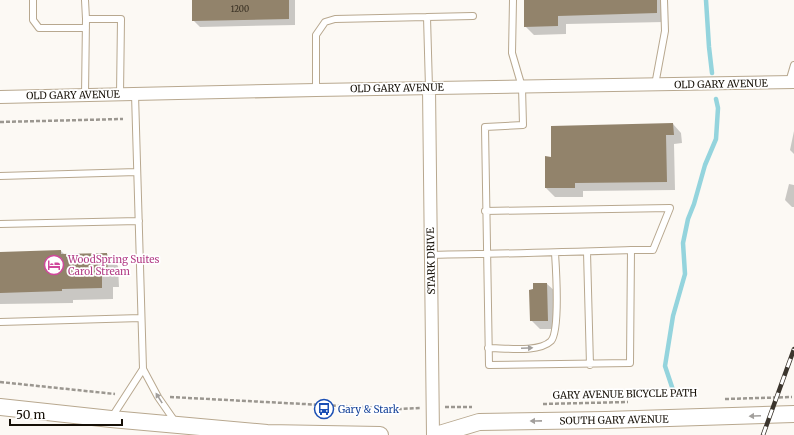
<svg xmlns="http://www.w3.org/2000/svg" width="794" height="435" font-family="Merriweather,serif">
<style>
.shadow{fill:#0003}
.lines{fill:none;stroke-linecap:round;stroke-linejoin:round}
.stream{stroke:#94d4dd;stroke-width:4.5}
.building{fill:#92836b}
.lane-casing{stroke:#b8a88f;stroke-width:8}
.street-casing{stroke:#b8a88f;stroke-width:14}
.secondary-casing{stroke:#b8a88f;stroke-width:18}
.path{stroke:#9b9790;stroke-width:2.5;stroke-dasharray:4 2;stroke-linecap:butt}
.lane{stroke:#fff;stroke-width:6}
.street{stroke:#fff;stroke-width:12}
.secondary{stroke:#fff;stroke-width:16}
.rail-casing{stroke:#3b352d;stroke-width:4.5}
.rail{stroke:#fff;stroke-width:3;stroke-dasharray:9;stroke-linecap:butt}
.oneway{fill:#a29f9c}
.labels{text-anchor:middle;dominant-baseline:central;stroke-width:3.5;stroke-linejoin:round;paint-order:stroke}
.number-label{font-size:8px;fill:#352d20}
.street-label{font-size:10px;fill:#161007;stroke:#fff}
.hotel-label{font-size:10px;fill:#b23c85;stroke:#fff;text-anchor:start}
.transit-label{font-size:10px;fill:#164399;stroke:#fff;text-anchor:start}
</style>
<rect width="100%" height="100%" fill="#fcf9f4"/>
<path class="shadow" d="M 193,0 L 295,0 L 295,25 L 200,27 L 193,20 Z
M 525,0 L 665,0 L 665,22 L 566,24 L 566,34 L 534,35 L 525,26 Z
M 673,124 L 681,133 L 682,143 L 674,144 L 675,190 L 583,191 L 583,197 L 555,197 L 546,188 L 552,158 Z
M 794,131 L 794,154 L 790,150 Z
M 789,184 L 794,185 L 794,207 L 792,207 L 785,200 Z
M 61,251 L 65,255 L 107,254 L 118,266 L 119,287 L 113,287 L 113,299 L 73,300 L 73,303 L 0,304 L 0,253 Z
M 534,284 L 547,284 L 556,292 L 556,329 L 540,329 L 531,320 Z"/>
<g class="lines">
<path class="stream" d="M 706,0 L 709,47 L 712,73
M 675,396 L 665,366 L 673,316 L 685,274 L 683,243 L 688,219 L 694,204 L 705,165 L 716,139 L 718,108 L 716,99"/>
</g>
<path class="building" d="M 192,0 L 289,0 L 289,19 L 192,21 Z
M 524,0 L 657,0 L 657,13 L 558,16 L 558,26 L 524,27 Z
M 673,123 L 674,135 L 666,135 L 667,182 L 575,183 L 575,188 L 545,188 L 545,156 L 551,157 L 551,126 Z
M 61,250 L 61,254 L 107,253 L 108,276 L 102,276 L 102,288 L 62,289 L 62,291 L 0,293 L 0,252 Z
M 533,283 L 547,283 L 548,321 L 530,321 L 529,290 L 533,289 Z"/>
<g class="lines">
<defs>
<path id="lane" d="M 33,0 L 33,20 L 39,28 L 86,28
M 85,0 L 86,19
M 427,17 L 429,88
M 789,82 L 794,65
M 655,85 L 665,31 L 664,0
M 316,90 L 316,35 L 325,22 L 335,19 L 473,16
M 135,94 L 143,369 L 158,397 L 176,423
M 85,95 L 86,19 L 121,19 L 120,94
M 0,176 L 137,172
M 485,211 L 670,208 L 653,250 L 631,250
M 0,224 L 139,221
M 587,252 L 590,365
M 431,255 C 498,254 564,252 631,250 L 630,363 L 489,365 L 485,127 L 523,125 L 522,87 L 512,53 L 513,0
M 0,322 L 141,318
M 488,348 C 504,348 539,353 551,341 C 560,331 556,268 555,253
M 112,417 L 143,369"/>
<path id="street" d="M 429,88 L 433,435
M 0,97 L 316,90 L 794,82"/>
<path id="secondary" d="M 0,407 L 111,419 L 267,433 L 380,435
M 436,435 L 479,422 L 606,420 L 794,414"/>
</defs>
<use href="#lane" class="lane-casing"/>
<use href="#street" class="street-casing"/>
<use href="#secondary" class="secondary-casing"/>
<path class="path" d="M 0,122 L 123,119
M 0,382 L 115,394
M 170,397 L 400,409 L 420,408
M 725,399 L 792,397
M 543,404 L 628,402
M 445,407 L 472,407"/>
<use href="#lane" class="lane"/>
<use href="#street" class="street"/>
<use href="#secondary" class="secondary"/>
<defs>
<path id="rail" d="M 763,435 L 794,349"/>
</defs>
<use href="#rail" class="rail-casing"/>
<use href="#rail" class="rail"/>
</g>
<defs><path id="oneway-solid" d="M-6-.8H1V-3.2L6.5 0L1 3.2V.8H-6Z"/></defs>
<g class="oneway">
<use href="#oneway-solid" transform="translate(527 348) rotate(-3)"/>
<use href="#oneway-solid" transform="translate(159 398) rotate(-122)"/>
<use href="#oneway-solid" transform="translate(755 416) rotate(178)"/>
<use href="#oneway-solid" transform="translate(536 421) rotate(179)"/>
</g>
<defs>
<symbol id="hotel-ring" viewBox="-11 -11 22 22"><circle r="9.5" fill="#fff" stroke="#d1479c" stroke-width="1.5"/><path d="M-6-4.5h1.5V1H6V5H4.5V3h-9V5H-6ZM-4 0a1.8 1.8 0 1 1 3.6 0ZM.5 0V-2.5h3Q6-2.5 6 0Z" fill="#d1479c"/></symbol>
<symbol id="bus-ring" viewBox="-11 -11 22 22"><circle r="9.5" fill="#fff" stroke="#1a4fb4" stroke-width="1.5"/><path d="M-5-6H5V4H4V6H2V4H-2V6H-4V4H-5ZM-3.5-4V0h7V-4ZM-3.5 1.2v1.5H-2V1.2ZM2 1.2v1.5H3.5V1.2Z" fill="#1a4fb4"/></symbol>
</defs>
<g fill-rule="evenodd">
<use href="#hotel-ring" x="43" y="254" width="22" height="22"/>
<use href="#bus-ring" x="313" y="398" width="22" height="22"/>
</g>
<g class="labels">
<g class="number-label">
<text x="240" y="9">1200</text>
</g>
<g class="street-label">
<text transform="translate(721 84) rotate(-1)">OLD GARY AVENUE</text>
<text transform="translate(397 88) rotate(-1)">OLD GARY AVENUE</text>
<text transform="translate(73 95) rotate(-1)">OLD GARY AVENUE</text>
<text transform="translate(431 261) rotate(-91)">STARK DRIVE</text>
<text transform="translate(625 394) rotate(-1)">GARY AVENUE BICYCLE PATH</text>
<text transform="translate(614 420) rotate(-1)">SOUTH GARY AVENUE</text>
</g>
<g class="hotel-label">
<text x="68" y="259">WoodSpring Suites<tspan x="68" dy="12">Carol Stream</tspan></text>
</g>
<g class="transit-label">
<text x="338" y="409">Gary &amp; Stark</text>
</g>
</g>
<path d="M10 419v6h112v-6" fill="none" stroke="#161007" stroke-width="2"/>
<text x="16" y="419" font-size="12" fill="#161007" stroke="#ffffff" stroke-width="3" paint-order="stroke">50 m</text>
</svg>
